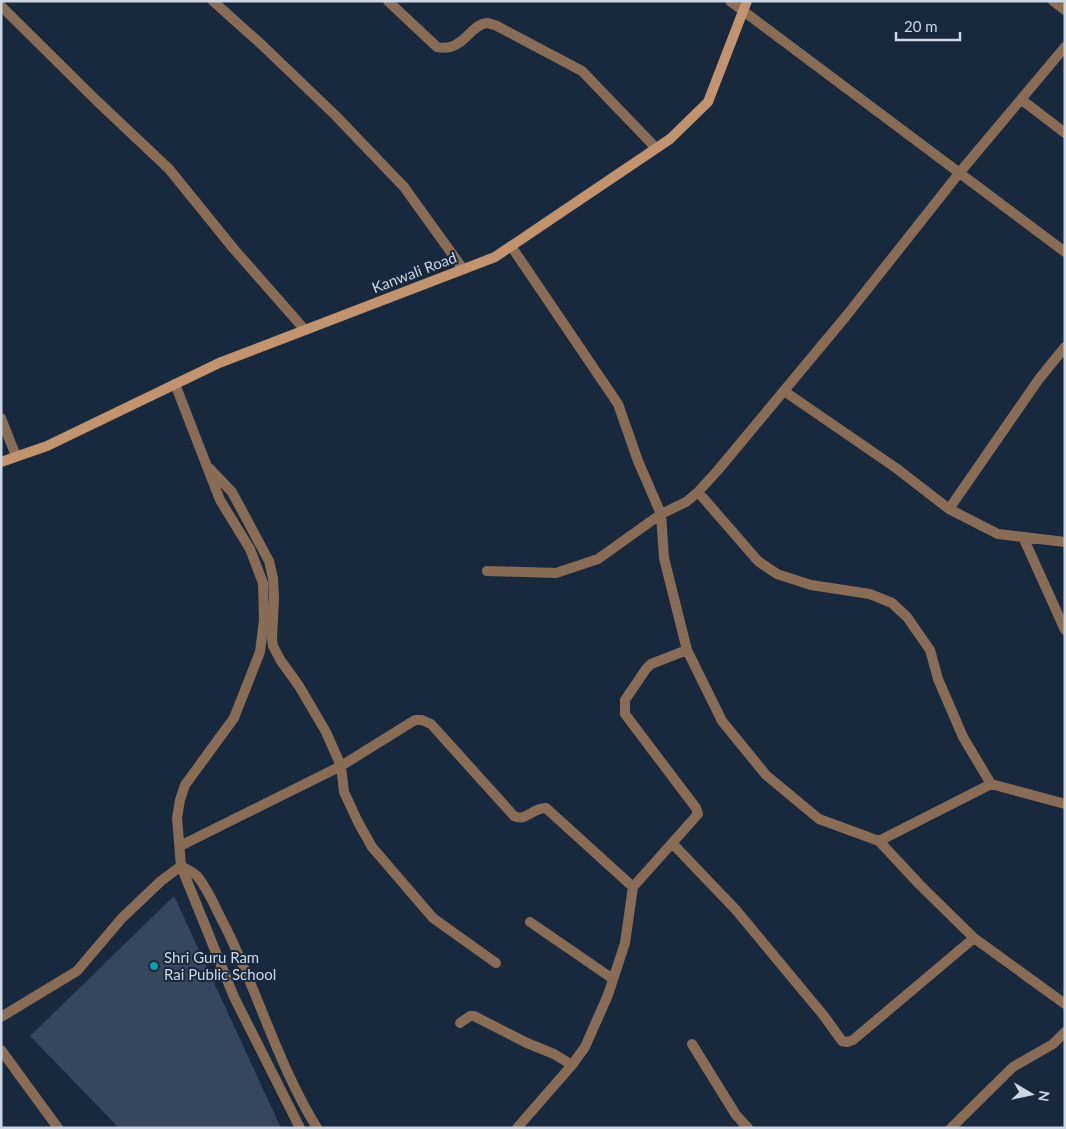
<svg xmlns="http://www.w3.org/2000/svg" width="1066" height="1129" font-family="Lato,sans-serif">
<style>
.building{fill:#35465d}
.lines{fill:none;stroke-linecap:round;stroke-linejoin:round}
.street{stroke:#896c56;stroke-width:10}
.secondary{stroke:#c1936f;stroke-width:10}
.culture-dot{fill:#0f9aa8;stroke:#18283d;stroke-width:2}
.labels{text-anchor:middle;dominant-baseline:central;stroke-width:4;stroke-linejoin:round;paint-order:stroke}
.street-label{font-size:15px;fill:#ccd6e4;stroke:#18283d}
.poi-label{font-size:15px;fill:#ccd6e4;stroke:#18283d;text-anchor:start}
</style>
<rect width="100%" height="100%" fill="#18283d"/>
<path class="building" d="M 174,896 L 281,1128 L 119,1128 L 30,1036 Z"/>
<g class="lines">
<path class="street" d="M 213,1 L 262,45 L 335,115 L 404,187 L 463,269
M 388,1 L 437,47 C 463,53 470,24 487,23 C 490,23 492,25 495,25 L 582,71 L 656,148
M 730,1 L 1065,252
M 1053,1 L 1065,10
M 1,6 L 97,101 L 169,169 L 233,248 L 305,330
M 1022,100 L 1065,133
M 511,246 L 618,404 L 638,461 L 661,514 L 686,502 L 698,492 L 718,470 L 847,315 L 960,172 L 1065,47
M 175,384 L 220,500 L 250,549 L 263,583 L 264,620 L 260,652 L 234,718 L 185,785 L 180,800 L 177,818 L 181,866 L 234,997 L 300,1128
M 784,391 L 896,468 L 949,509 L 998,534 L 1065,542
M 1,418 L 16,456
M 209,468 L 232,492 L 269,561 L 273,578 L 274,598 L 272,639 L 273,646 L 281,661 L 299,686 L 326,732 L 341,766 L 344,792 L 358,822 L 372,847 L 433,918 L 496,963
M 698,492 L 758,561 L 777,574 L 811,585 L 870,594 L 892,603 L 907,617 L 930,650 L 938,679 L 963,737 L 991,784 L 879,841
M 949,509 L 1039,379 L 1065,347
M 1023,537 L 1065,630
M 487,571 L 556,573 L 598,559 L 661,514 L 664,558 L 687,650 L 722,721 L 766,775 L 819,819 L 879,841 L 920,885 L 974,938 L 1065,1004
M 991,784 L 1065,804
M 672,843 L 736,910 L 824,1016 L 842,1041 L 847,1042 L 853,1040 L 974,938
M 180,846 L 341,766 L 415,720 L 422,720 L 431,724 L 514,816 C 526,822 532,808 546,808 L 633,887
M 530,922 L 613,979
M 1,1017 L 77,971 L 122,918 L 161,881 L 181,866 C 186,869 193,872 197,876 C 209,890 216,910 225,926 C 258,992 278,1065 317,1128
M 460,1023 L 470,1016 L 474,1016 L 527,1043 L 554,1054 L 572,1065
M 692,1044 L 736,1115 L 748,1128
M 1,1050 L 58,1128
M 517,1128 L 572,1065 L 585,1047 L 608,995 L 625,943 L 633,887 L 698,814 L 696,808 L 625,714 L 625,700 L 646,669 L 651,664 L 687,650
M 951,1128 L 1013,1067 L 1053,1044 L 1065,1032"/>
<path class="secondary" d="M 1,462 L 47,446 L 219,363 L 495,257 L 670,139 L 708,102 L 747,1"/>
</g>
<circle class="culture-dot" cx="154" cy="966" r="5"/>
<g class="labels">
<g class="street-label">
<text transform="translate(414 272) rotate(-21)">Kanwali Road</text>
</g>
<g class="poi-label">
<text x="164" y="957">Shri Guru Ram<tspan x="164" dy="17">Rai Public School</tspan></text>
</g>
</g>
<rect width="1066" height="1129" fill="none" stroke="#ccd6e4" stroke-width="5"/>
<g transform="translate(1031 1094) rotate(99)" stroke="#18283d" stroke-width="4" paint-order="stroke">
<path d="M0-4L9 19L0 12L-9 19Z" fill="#ccd6e4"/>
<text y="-8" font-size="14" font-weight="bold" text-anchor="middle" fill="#ccd6e4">N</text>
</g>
<path d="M896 32v8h64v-8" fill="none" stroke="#ccd6e4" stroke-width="2.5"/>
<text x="904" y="32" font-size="15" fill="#ccd6e4" stroke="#18283d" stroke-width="4" paint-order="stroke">20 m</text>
</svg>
